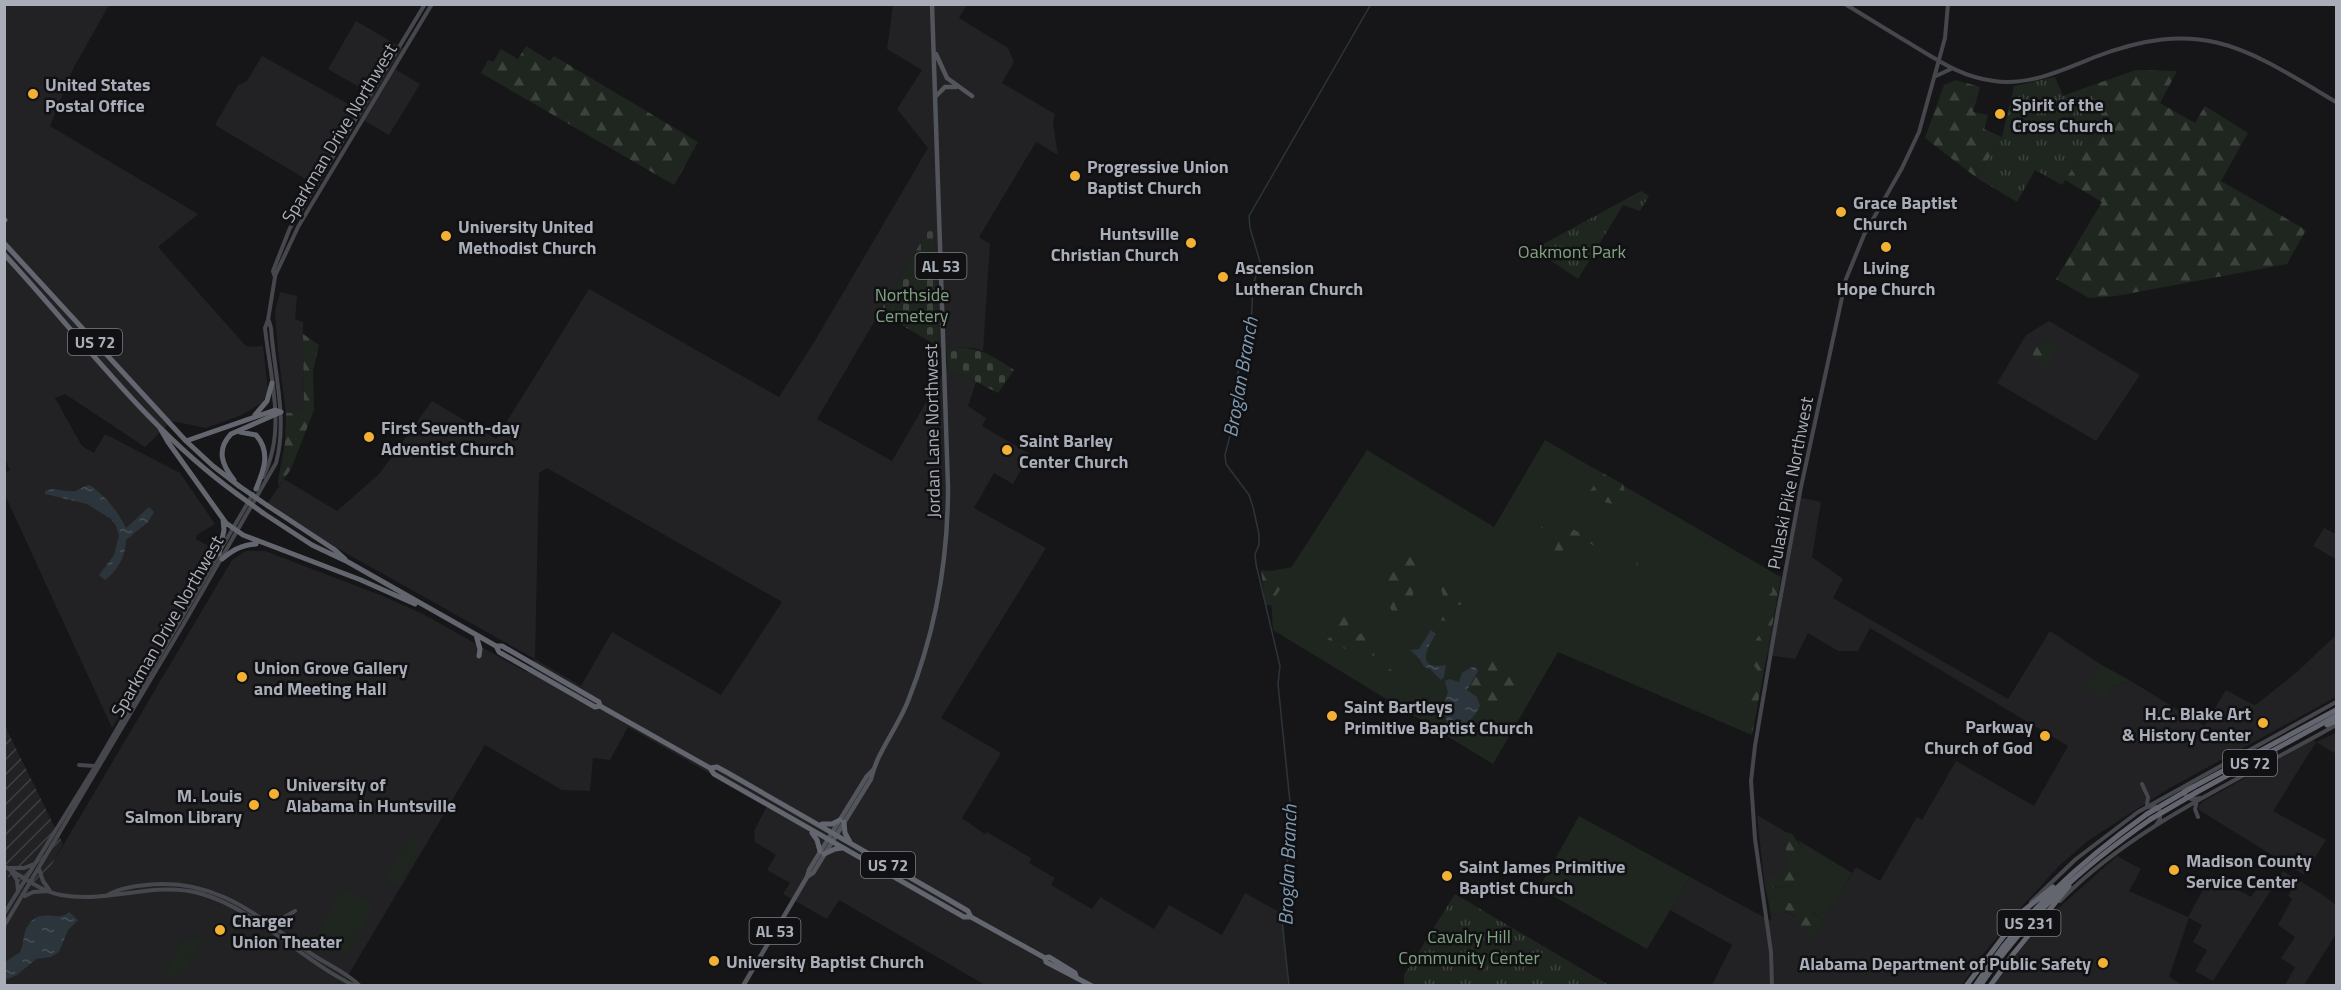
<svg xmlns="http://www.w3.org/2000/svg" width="2341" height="990" font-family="'Titillium Web',sans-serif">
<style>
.built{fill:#222225;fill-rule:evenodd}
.industrial{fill:url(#industrial-furrows)}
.grass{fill:#1e261f}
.forest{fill:url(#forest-firs)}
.cemetery{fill:url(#cemetery-stones)}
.park{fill:url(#park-tufts)}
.water{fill:url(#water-ripples)}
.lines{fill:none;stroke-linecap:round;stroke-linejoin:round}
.stream{stroke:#2c353c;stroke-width:1.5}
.secondary{stroke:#45474d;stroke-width:4}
.primary{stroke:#53555c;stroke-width:4.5}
.highway{stroke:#63666e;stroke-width:5}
.highway-bridge{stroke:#63666e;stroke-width:5}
.poi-dot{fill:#f2b134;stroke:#111113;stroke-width:2}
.labels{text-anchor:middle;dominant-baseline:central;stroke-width:5;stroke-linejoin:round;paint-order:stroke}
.shield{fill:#111113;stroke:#7b7e86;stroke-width:1.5}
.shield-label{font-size:16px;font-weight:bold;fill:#a8adb8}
.poi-label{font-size:18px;font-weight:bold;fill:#a8adb8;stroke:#111113;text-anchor:start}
.street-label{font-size:18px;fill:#a8adb8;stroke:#111113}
.park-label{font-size:18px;fill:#7fa381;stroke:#111113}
.water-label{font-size:20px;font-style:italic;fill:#7f9bb3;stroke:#111113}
</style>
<defs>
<pattern id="industrial-furrows" width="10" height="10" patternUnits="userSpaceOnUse" patternTransform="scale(1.5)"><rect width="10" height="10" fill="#222225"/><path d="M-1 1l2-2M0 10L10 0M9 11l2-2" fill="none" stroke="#3f3f43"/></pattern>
<pattern id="forest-firs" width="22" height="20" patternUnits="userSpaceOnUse" patternTransform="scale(1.5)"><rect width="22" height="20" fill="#1e261f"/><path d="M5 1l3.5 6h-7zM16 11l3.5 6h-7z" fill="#3c433d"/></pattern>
<pattern id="cemetery-stones" width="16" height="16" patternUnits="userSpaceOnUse" patternTransform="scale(1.5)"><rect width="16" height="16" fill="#1e261f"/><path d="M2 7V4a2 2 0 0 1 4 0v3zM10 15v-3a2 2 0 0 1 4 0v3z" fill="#3c433d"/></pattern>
<pattern id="park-tufts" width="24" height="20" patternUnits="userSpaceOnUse" patternTransform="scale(1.5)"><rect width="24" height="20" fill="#1e261f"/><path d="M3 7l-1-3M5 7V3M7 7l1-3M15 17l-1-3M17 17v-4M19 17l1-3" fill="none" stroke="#3c433d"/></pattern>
<pattern id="water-ripples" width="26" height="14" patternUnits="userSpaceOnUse" patternTransform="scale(1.5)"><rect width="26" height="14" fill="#2c353c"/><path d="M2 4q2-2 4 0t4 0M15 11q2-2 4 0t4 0" fill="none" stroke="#485056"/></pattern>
</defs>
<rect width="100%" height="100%" fill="#161618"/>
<path class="built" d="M 5,5 L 109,5 L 73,69 L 50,126 L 198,214 L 158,247 L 244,344 L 249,347 L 263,346 L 268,390 L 263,402 L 242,415 L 206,428 L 172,421 L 145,447 L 65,394 L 55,398 L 82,446 L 94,453 L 105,434 L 180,473 L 215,524 L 197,535 L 196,539 L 216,550 L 176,624 L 112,728 L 5,495 L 4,473 L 10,470 L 4,457 Z
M 893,5 L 967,5 L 959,18 L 1008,48 L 1014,62 L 1002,83 L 1055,114 L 1053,124 L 1058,155 L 1036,142 L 979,237 L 990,244 L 983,351 L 974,348 L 939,347 L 934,232 L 927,232 L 817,419 L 892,461 L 947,366 L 948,371 L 955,371 L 976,382 L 968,406 L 986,418 L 982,426 L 1030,454 L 1013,484 L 994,473 L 974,508 L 1046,548 L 941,718 L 1001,753 L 962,818 L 985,834 L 987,832 L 1031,858 L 1029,863 L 1055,878 L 1051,885 L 1092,909 L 1100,897 L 1154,929 L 1169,905 L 1222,935 L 1245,893 L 1283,914 L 1288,985 L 985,985 L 839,900 L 827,919 L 783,894 L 790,883 L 767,870 L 776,855 L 755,842 L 754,831 L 767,806 L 628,727 L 610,760 L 593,758 L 590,791 L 562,790 L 485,745 L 346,979 L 352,985 L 5,986 L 5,875 L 36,894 L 45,876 L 232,560 L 246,551 L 265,551 L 383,596 L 423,614 L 528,673 L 535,659 L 317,537 L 268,503 L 284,479 L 337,511 L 379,474 L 432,401 L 496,439 L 589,289 L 779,397 L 816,339 L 928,148 L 897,109 L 922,70 L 887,49 ZM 547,468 L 782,602 L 721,695 L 612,632 L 581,686 L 535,659 L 539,473 Z
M 356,21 L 406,50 L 395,69 L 420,84 L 389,135 L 356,116 L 314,184 L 215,125 L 238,85 L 247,81 L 262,56 L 359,110 L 369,93 L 328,69 Z
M 280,292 L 297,296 L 295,319 L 303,322 L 304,408 L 297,412 L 286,413 L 278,352 L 275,312 Z
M 2049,321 L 2140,375 L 2096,441 L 1997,383 L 2026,335 Z
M 1798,497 L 1821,502 L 1812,557 L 1843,579 L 1833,598 L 2008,699 L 2050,631 L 2100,664 L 2086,688 L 2104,699 L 2112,686 L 2131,681 L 2204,726 L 2226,690 L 2254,705 L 2257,704 L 2298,671 L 2336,635 L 2336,697 L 2168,789 L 2089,840 L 2061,864 L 2025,903 L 1981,957 L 1962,985 L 1712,985 L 1732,945 L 1670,910 L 1690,877 L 1771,921 L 1771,915 L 1787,912 L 1797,918 L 1814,937 L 1856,867 L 1880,881 L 1917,817 L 1922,820 L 1956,761 L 2034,806 L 2068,746 L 1870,628 L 1858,651 L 1838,651 L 1808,633 L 1795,659 L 1767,655 Z
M 2324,528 L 2336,534 L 2336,559 L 2313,546 Z
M 2336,733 L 2336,754 L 2316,742 L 2273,811 L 2326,840 L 2304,875 L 2199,810 L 2198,807 L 2202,802 L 2313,740 L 2316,742 Z
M 1757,815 L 1786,832 L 1782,835 L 1786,848 L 1786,871 L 1781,876 L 1764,880 Z
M 2117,856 L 2141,869 L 2129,891 L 2188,917 L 2211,875 L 2251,897 L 2260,883 L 2271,890 L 2213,981 L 2195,971 L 2207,950 L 2193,942 L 2202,925 L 2189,918 L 2169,977 L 2183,985 L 1992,986 L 2018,951 L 2055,911 Z
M 2283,871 L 2323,895 L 2336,905 L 2336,934 L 2304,985 L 2285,985 L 2295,967 L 2281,958 L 2295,937 L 2278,925 L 2292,899 L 2288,896 L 2292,889 L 2278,879 Z"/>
<path class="industrial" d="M 4,724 L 63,844 L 36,894 L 5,875 Z"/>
<path class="grass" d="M 1545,440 L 1781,577 L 1752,735 L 1558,652 L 1493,764 L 1273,630 L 1271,599 L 1367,450 L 1494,527 Z
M 2100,664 L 2131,681 L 2112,686 L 2104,700 L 2085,688 Z
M 1579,816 L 1690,877 L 1647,949 L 1539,888 Z
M 409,837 L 422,844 L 398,886 L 385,879 Z
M 1798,840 L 1852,873 L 1824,921 L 1800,902 L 1787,903 L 1784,909 L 1787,912 L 1771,915 L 1765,886 L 1774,888 L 1794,885 L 1790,852 L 1801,847 Z
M 343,888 L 374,906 L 347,953 L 316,936 Z
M 200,937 L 201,942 L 195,952 L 184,954 L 195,953 L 179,979 L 176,981 L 164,973 L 184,940 Z"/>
<path class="forest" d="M 526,46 L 550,61 L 554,56 L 698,142 L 674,185 L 481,73 L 488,60 L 493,62 L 501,49 L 518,59 Z
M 2136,70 L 2177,71 L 2160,103 L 2195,123 L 2205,106 L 2248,133 L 2221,181 L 2306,230 L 2287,264 L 2116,296 L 2089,298 L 2056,279 L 2102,202 L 2065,180 L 2103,120 L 2090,86 Z
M 1956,80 L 1980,87 L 1973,112 L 1988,115 L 1984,129 L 2002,137 L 1977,178 L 1925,138 L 1944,85 Z
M 2040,333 L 2057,348 L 2044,369 L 2033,356 L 2034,347 L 2045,343 Z
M 303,334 L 319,345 L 313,371 L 314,410 L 291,469 L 279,486 L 278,481 L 285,443 L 286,413 L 297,412 L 304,408 Z
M 1593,468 L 1623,484 L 1627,501 L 1621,506 L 1588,498 L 1588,494 L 1595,484 L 1590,475 Z
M 1540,522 C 1575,525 1608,546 1638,561 L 1637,567 L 1626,563 L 1576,536 L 1560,562 L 1555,564 L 1550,560 L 1563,532 L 1541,528 Z
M 1414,546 L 1424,552 L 1432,561 L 1413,592 L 1413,599 L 1404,597 L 1395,605 L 1400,615 L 1394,617 L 1389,604 L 1383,599 L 1379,575 L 1391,560 L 1406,553 L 1407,550 Z
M 1292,567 C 1288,584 1275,591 1273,605 L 1265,605 L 1261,570 L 1271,571 Z
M 1781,577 L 1752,735 C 1744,727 1754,682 1757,669 L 1748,660 L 1751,657 L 1752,645 L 1761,633 L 1753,629 L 1752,616 L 1760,615 L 1768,610 L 1765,600 L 1772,592 L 1773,579 Z
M 1446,583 C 1458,583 1463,587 1471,595 L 1470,602 L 1464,605 L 1445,604 L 1451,618 L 1447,621 L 1436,620 L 1441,632 L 1440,638 L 1435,637 L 1437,633 L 1434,630 L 1427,630 L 1425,622 L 1431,618 L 1431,611 L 1436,608 L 1433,603 L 1434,598 L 1443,596 L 1441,588 Z
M 1339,605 L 1352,613 L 1355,621 L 1343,628 L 1344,631 L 1357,635 L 1363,633 C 1371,638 1371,650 1376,658 C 1385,669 1399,672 1409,680 L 1391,683 L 1375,671 L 1358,652 L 1345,649 L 1327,639 L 1337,634 L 1337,631 L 1326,631 L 1327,625 L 1332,621 L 1340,620 L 1335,610 Z
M 1497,654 L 1512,662 L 1524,682 L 1507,694 L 1504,702 L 1497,710 L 1485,700 L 1471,693 L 1467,687 L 1478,671 Z
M 1786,832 L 1792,834 L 1801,847 L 1791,853 L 1798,878 L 1794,885 L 1774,888 L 1765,886 L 1764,880 C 1771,876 1779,877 1786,871 L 1786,848 L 1782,835 Z
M 1800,902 L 1810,906 L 1812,912 L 1824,921 L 1814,937 L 1800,928 L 1797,918 L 1784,909 L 1787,903 Z"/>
<path class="cemetery" d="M 931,230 L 934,231 L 939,347 L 880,312 L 927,232 Z
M 946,347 C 981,348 985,351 1014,370 L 998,393 L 955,371 L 948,371 Z"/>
<path class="park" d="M 2055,77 L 2063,96 L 2090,86 L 2103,120 L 2062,185 L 2035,170 L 2017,202 L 1977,178 L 2002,137 L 2014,86 Z
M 1641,191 L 1649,196 L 1640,211 L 1623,205 L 1578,279 L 1534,249 Z
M 1455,894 L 1609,985 L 1404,985 L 1404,975 Z"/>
<path class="water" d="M 90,485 C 105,496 118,511 126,528 L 149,507 L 154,512 L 148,522 L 126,540 C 126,555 118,571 105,580 L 99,575 L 114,555 L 119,536 L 116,526 L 111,519 L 87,504 L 45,494 L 45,491 C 55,486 65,493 75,491 C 81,489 83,486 90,485 Z
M 1431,630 L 1436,634 C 1431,642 1415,665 1437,666 C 1440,666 1443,665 1446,665 L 1444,677 L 1441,680 L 1430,669 L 1424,667 L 1419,658 L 1410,650 L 1419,649 Z
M 1472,667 L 1475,667 L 1478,671 L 1467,690 L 1477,697 L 1480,706 C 1475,717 1465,726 1454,730 L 1448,727 L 1443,704 L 1448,693 L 1445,681 L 1449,679 L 1459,682 L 1462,673 Z
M 69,912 L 78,920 L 68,930 L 59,952 L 51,957 L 36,959 L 17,975 L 5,980 L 5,962 L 20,952 C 25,943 22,932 29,924 C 42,907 58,923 69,912 Z"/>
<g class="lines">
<path class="stream" d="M 1289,986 L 1281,911 L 1291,833 L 1291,812 L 1278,684 L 1280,666 L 1256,564 L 1255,554 L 1259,545 L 1259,534 L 1253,507 L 1249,495 L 1226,464 L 1225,455 L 1235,416 L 1233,391 L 1251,325 L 1253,286 L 1260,262 L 1250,228 L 1249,216 L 1371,4"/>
<path class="secondary" d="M 1845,4 C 1865,16 1884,28 1904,40 C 1933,57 1959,77 1994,81 C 2029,86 2063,70 2095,57 C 2202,16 2246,48 2336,102
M 1936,76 L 1951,69
M 275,276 L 298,227 L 432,4
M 263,477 C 287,431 270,377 265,328 L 268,320 L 275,277 L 273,271 L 290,228 L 425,4
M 222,547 L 253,494
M 79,765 L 95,766
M 2190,783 L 2184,791 L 2184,794 L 2191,799 L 2201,798
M 2142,784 L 2148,797 L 2147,805
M 2197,801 L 2195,809 L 2198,817
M 2148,807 L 2155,806 L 2160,811 L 2160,819 L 2156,825
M 4,866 C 21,876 42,892 61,895 C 109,904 155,880 202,894 C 255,909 302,961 355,986
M 9,868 L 24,868 L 34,864
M 39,869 L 43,881 L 50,891
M 11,871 L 17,880 L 18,892
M 25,896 L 33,892 L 49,891
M 106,896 C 117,889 134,886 146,885 C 216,877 257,916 310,953 C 326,964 346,972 360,986
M 2060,901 C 2138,822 2242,779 2336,725
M 2031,902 L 2076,859 L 2138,812 L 2336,702
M 4,914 L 96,765 L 219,554
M 266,921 L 276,922 L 295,911
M 4,926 L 183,625 L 276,463 C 288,419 274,373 271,328 L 269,321
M 1772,986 L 1771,952 L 1755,839 L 1751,781 L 1755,746 L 1778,611 L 1801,487 L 1846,279 L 1864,235 L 1902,168 L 1919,132 L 1945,38 L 1948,4"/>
<path class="primary" d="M 936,54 L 947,78 L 972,96
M 935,97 L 945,87 L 956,87
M 807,877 L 813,873 L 871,779 C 877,752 898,727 908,701 C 936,631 948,562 948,487 L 932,4
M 743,986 L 807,877 L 809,870 L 867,776 L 873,770"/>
<path class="highway" d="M 4,221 L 5,220
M 4,243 L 186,441 L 213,466 L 239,486
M 4,254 C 79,335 148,430 237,494
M 255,415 L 267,401 L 272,383
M 160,428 L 168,442 L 226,523 L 243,535 L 361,580 L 415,604
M 240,432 L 256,435 C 271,452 264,470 256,489
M 186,441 L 275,410 L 281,412
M 234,480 C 222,465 216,450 231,434 L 281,412
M 268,506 L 335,550 L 345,559
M 263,513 L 312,545 L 348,562 L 496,646 L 502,646 L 599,702 L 600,706 L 710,768 L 714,774 L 964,917 L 971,917
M 219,554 L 224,530 L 223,519
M 222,559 C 233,550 241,545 256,544
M 476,635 L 480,649 L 479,656
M 496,646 L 499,652 L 595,707 L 600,706
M 2327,725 L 2336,721
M 710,768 L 717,767 L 728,773 L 944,897 L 968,911 L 971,917 L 1045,958 L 1046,962 L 1092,986
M 2193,787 L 2336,710
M 2197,792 L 2336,716
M 844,822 L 845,833 L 850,842
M 822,824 L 832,824 L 840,820
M 812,833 L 817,840 L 820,851
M 824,854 L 835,849 L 842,848
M 1045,958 L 1049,957 L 1075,973 L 1076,976
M 1966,986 L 2022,912 L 2053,887
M 1975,986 C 2020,916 2080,862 2147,814
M 1980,986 C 2027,916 2082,867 2151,819
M 1990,986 L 2014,953 L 2069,886"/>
<path class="highway-bridge" d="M 239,486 L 268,506
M 237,494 L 263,513
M 2147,814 L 2193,787
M 2151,819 L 2197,792"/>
</g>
<g class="poi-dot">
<circle cx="33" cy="94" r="6"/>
<circle cx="2000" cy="114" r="6"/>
<circle cx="1075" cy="176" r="6"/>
<circle cx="1841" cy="212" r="6"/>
<circle cx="446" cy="236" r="6"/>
<circle cx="1191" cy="243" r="6"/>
<circle cx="1886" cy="247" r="6"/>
<circle cx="1223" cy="277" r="6"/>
<circle cx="369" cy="437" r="6"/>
<circle cx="1007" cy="450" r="6"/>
<circle cx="242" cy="677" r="6"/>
<circle cx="1332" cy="716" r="6"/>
<circle cx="2263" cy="723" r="6"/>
<circle cx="2045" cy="736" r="6"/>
<circle cx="274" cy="794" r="6"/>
<circle cx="254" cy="805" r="6"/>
<circle cx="2174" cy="870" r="6"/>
<circle cx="1447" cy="876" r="6"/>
<circle cx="220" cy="930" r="6"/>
<circle cx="714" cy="961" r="6"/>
<circle cx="2103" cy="963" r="6"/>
</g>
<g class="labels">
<g class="shield">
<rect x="915.5" y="253" width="51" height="26" rx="4.5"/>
<rect x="68" y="329" width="54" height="26" rx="4.5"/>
<rect x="2223" y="750" width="54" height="26" rx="4.5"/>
<rect x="861" y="852" width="54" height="26" rx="4.5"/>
<rect x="1997.5" y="910" width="63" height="26" rx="4.5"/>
<rect x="749.5" y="918" width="51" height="26" rx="4.5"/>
</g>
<g class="shield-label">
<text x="941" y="266">AL 53</text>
<text x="95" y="342">US 72</text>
<text x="2250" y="763">US 72</text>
<text x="888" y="865">US 72</text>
<text x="2029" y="923">US 231</text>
<text x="775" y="931">AL 53</text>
</g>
<g class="poi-label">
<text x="45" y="84">United States<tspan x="45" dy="21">Postal Office</tspan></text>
<text x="2012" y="104">Spirit of the<tspan x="2012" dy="21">Cross Church</tspan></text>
<text x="1087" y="166">Progressive Union<tspan x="1087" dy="21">Baptist Church</tspan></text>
<text x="1853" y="202">Grace Baptist<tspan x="1853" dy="21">Church</tspan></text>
<text x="458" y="226">University United<tspan x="458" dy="21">Methodist Church</tspan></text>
<text x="1179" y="233" text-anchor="end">Huntsville<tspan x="1179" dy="21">Christian Church</tspan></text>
<text x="1235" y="267">Ascension<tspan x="1235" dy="21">Lutheran Church</tspan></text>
<text x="1886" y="267" text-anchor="middle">Living<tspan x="1886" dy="21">Hope Church</tspan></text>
<text x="381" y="427">First Seventh-day<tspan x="381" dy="21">Adventist Church</tspan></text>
<text x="1019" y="440">Saint Barley<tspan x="1019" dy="21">Center Church</tspan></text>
<text x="254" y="667">Union Grove Gallery<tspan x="254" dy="21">and Meeting Hall</tspan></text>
<text x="1344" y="706">Saint Bartleys<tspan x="1344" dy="21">Primitive Baptist Church</tspan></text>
<text x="2251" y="713" text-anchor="end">H.C. Blake Art<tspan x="2251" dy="21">&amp; History Center</tspan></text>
<text x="2033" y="726" text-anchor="end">Parkway<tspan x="2033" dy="21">Church of God</tspan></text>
<text x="286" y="784">University of<tspan x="286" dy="21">Alabama in Huntsville</tspan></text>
<text x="242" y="795" text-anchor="end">M. Louis<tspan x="242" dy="21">Salmon Library</tspan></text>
<text x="2186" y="860">Madison County<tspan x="2186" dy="21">Service Center</tspan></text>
<text x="1459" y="866">Saint James Primitive<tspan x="1459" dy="21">Baptist Church</tspan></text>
<text x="232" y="920">Charger<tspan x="232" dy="21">Union Theater</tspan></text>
<text x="726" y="961">University Baptist Church</text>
<text x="2091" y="963" text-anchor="end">Alabama Department of Public Safety</text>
</g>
<g class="street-label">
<text transform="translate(339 133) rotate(-59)">Sparkman Drive Northwest</text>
<text transform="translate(932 431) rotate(-91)">Jordan Lane Northwest</text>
<text transform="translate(1790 483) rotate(-79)">Pulaski Pike Northwest</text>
<text transform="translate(167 626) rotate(-60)">Sparkman Drive Northwest</text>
</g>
<g class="park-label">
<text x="1572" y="251">Oakmont Park</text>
<text x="912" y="294">Northside<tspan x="912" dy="21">Cemetery</tspan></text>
<text x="1469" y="936">Cavalry Hill<tspan x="1469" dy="21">Community Center</tspan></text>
</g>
<g class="water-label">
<text transform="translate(1240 377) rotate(-80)">Broglan Branch</text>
<text transform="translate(1287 865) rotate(-88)">Broglan Branch</text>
</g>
</g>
<rect width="2341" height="990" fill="none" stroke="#a8adb8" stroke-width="12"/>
</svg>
